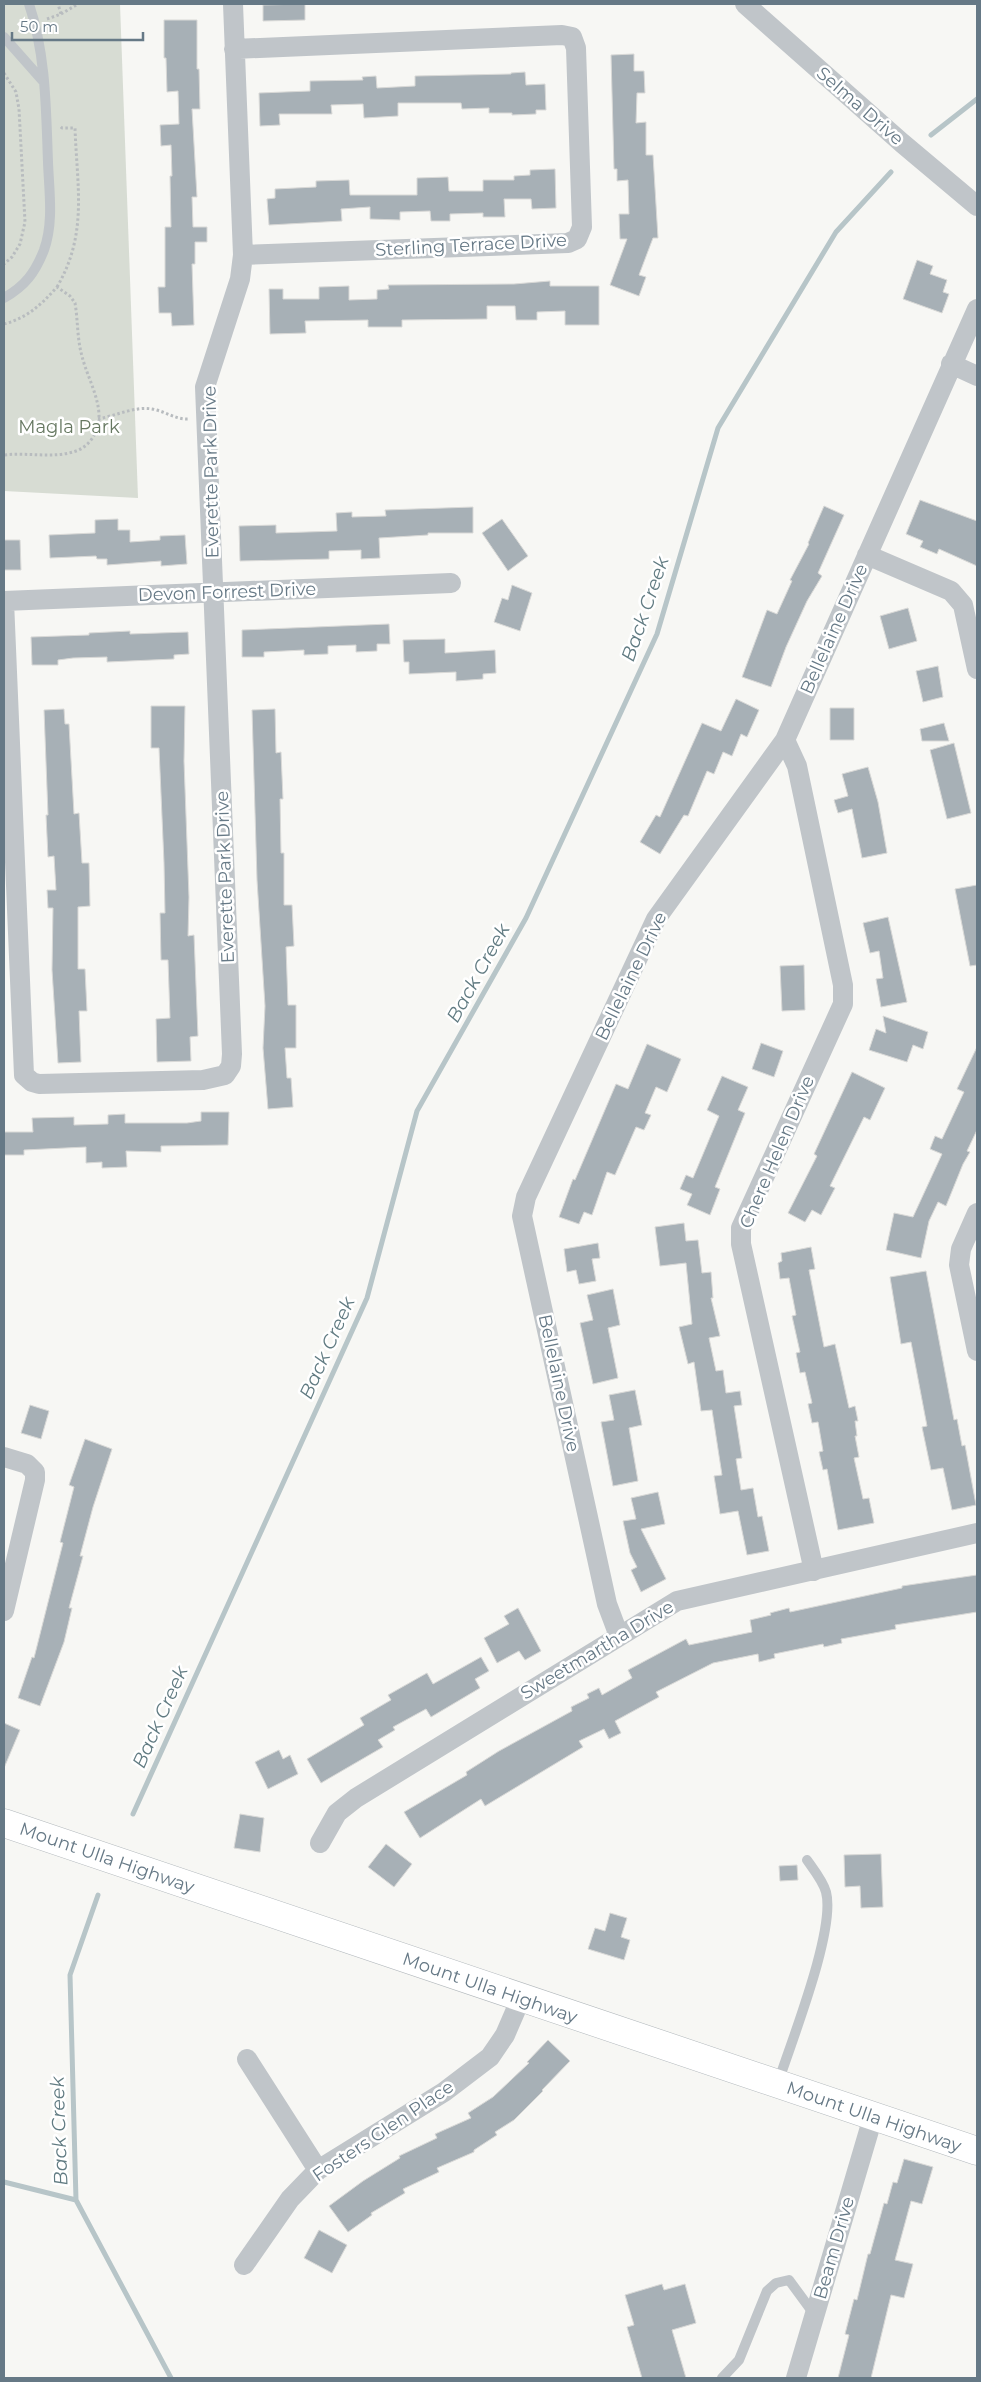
<svg xmlns="http://www.w3.org/2000/svg" width="981" height="2382" font-family="Montserrat,sans-serif">
<style>
.green{fill:#d7dcd3}
.lines{fill:none;stroke-linecap:round;stroke-linejoin:round}
.stream{stroke:#b7c5c8;stroke-width:5}
.building{fill:#a7b0b6;stroke:#d9d9d7}
.secondary-casing{stroke:#b3b9bd;stroke-width:29}
.path{stroke:#b8bcbf;stroke-width:3;stroke-dasharray:2.5 2.5;stroke-linecap:butt}
.service{stroke:#c0c5c9;stroke-width:10}
.minor{stroke:#c0c5c9;stroke-width:20}
.secondary{stroke:#fff;stroke-width:28}
.labels{text-anchor:middle;dominant-baseline:central;stroke-width:5;stroke-linejoin:round;paint-order:stroke}
.street-label{font-size:18px;fill:#667986;stroke:#fff}
.park-label{font-size:18px;fill:#667861;stroke:#fff}
.water-label{font-size:19px;font-style:italic;fill:#617b82;stroke:#fff}
</style>
<rect width="100%" height="100%" fill="#f7f7f4"/>
<path class="green" d="M 4,4 L 120,4 L 138,498 L 4,491 Z"/>
<g class="lines">
<path class="stream" d="M 931,135 L 977,99
M 133,1814 L 367,1298 L 417,1111 L 526,918 L 657,634 L 718,428 L 836,232 L 891,172
M 98,1895 L 70,1975 L 76,2200 L 171,2378
M 4,2182 L 76,2200"/>
</g>
<path class="building" d="M 305,4 L 305,20 L 263,21 L 263,5 Z
M 164,20 L 197,20 L 197,69 L 199,69 L 200,109 L 192,109 L 197,197 L 192,197 L 193,227 L 207,227 L 207,242 L 195,242 L 195,264 L 192,264 L 194,325 L 172,326 L 171,313 L 159,313 L 158,287 L 165,287 L 165,227 L 171,227 L 170,176 L 172,176 L 171,145 L 161,146 L 160,125 L 179,124 L 178,91 L 167,92 L 166,58 L 164,58 Z
M 634,54 L 634,71 L 644,71 L 645,93 L 637,93 L 636,123 L 646,122 L 646,155 L 653,155 L 658,238 L 653,238 L 639,275 L 646,277 L 639,296 L 610,285 L 627,239 L 620,239 L 619,214 L 629,214 L 628,180 L 617,181 L 617,169 L 614,169 L 611,55 Z
M 525,72 L 526,85 L 545,84 L 546,110 L 536,110 L 536,114 L 512,115 L 512,113 L 489,113 L 489,108 L 462,109 L 461,103 L 398,103 L 398,116 L 364,118 L 363,104 L 331,105 L 332,114 L 279,114 L 280,125 L 260,126 L 259,93 L 310,91 L 310,81 L 363,80 L 362,77 L 376,76 L 377,88 L 415,86 L 415,76 L 511,74 L 511,73 Z
M 555,169 L 556,208 L 532,209 L 531,199 L 504,199 L 505,217 L 483,217 L 483,213 L 450,214 L 450,221 L 431,221 L 430,211 L 400,212 L 400,220 L 370,219 L 370,207 L 341,209 L 342,221 L 269,225 L 267,199 L 275,198 L 275,189 L 316,187 L 316,181 L 349,180 L 350,195 L 417,195 L 417,178 L 448,177 L 449,191 L 483,191 L 483,180 L 514,180 L 514,176 L 530,175 L 530,170 Z
M 917,260 L 933,266 L 930,274 L 947,280 L 943,292 L 949,294 L 942,313 L 903,299 Z
M 550,281 L 550,286 L 599,286 L 599,325 L 565,325 L 565,311 L 537,312 L 537,320 L 516,320 L 515,306 L 487,306 L 487,319 L 402,320 L 402,327 L 368,327 L 368,320 L 305,321 L 306,333 L 270,334 L 269,289 L 283,289 L 283,299 L 319,299 L 319,287 L 349,286 L 349,300 L 377,299 L 377,290 L 389,289 L 388,285 L 514,284 Z
M 920,500 L 977,521 L 977,566 L 939,549 L 937,554 L 920,547 L 923,541 L 906,534 Z
M 824,506 L 844,515 L 818,573 L 822,576 L 807,601 L 786,647 L 771,687 L 742,677 L 767,610 L 777,614 L 792,581 L 790,580 L 809,544 L 808,543 Z
M 473,507 L 473,533 L 428,533 L 428,535 L 379,538 L 380,558 L 361,559 L 361,550 L 329,551 L 329,559 L 240,561 L 239,526 L 276,525 L 276,533 L 337,531 L 336,513 L 352,512 L 352,517 L 386,516 L 385,510 Z
M 118,519 L 118,530 L 130,530 L 130,542 L 160,540 L 160,536 L 185,535 L 187,564 L 161,566 L 161,561 L 107,565 L 107,559 L 97,559 L 96,556 L 50,558 L 49,535 L 95,533 L 95,520 Z
M 502,519 L 528,556 L 508,571 L 482,533 Z
M 4,540 L 20,540 L 21,570 L 4,570 Z
M 512,585 L 532,593 L 520,631 L 494,622 L 502,598 L 508,600 Z
M 908,608 L 917,641 L 889,649 L 880,616 Z
M 389,624 L 390,644 L 377,644 L 377,651 L 356,652 L 356,645 L 328,646 L 328,654 L 304,655 L 304,650 L 264,652 L 264,657 L 242,657 L 242,630 Z
M 130,631 L 130,634 L 188,632 L 189,654 L 174,655 L 174,659 L 107,662 L 107,657 L 73,658 L 58,660 L 58,665 L 32,665 L 31,637 L 89,635 L 89,633 Z
M 445,639 L 445,653 L 495,650 L 496,673 L 483,674 L 483,679 L 456,681 L 456,672 L 409,674 L 409,662 L 404,662 L 403,640 Z
M 938,666 L 943,697 L 923,702 L 916,671 Z
M 736,699 L 759,710 L 747,737 L 741,734 L 732,756 L 723,752 L 714,774 L 707,771 L 688,816 L 684,815 L 660,854 L 640,842 L 656,815 L 660,817 L 702,723 L 721,731 Z
M 151,706 L 185,706 L 184,761 L 189,897 L 188,936 L 194,935 L 198,1036 L 190,1037 L 191,1061 L 157,1062 L 156,1019 L 170,1018 L 168,960 L 161,960 L 160,913 L 165,913 L 164,863 L 159,748 L 151,748 Z
M 830,708 L 854,708 L 854,740 L 830,740 Z
M 64,709 L 65,724 L 69,724 L 74,814 L 79,813 L 82,863 L 89,863 L 90,906 L 78,907 L 78,969 L 85,969 L 87,1011 L 79,1011 L 81,1062 L 58,1063 L 52,970 L 53,908 L 48,908 L 47,890 L 56,890 L 54,856 L 48,857 L 46,815 L 48,815 L 44,710 Z
M 275,709 L 276,753 L 281,752 L 283,799 L 280,799 L 281,853 L 284,853 L 284,905 L 292,905 L 294,946 L 286,947 L 288,1005 L 296,1005 L 296,1048 L 285,1048 L 287,1078 L 291,1078 L 293,1107 L 268,1109 L 263,1048 L 265,1006 L 257,880 L 252,710 Z
M 944,723 L 949,741 L 922,741 L 920,729 Z
M 954,743 L 971,813 L 947,819 L 930,750 Z
M 868,767 L 878,802 L 887,853 L 862,858 L 852,809 L 838,813 L 834,800 L 848,796 L 842,774 Z
M 977,885 L 977,965 L 970,966 L 955,889 Z
M 888,917 L 907,1002 L 881,1007 L 876,979 L 883,978 L 879,951 L 870,953 L 863,923 Z
M 804,965 L 805,1010 L 782,1011 L 780,966 Z
M 883,1016 L 928,1032 L 923,1049 L 913,1045 L 907,1062 L 869,1050 L 876,1029 L 886,1033 Z
M 761,1043 L 783,1051 L 774,1077 L 752,1069 Z
M 647,1044 L 681,1059 L 667,1092 L 656,1087 L 645,1113 L 651,1115 L 644,1130 L 636,1127 L 615,1175 L 607,1172 L 592,1215 L 584,1212 L 579,1224 L 559,1217 L 573,1179 L 575,1180 L 616,1084 L 628,1089 Z
M 977,1047 L 977,1130 L 967,1151 L 970,1152 L 963,1164 L 946,1206 L 938,1202 L 929,1221 L 921,1258 L 886,1250 L 894,1213 L 913,1217 L 942,1154 L 930,1149 L 935,1136 L 942,1139 L 964,1092 L 957,1089 Z
M 852,1072 L 885,1088 L 870,1120 L 864,1117 L 830,1186 L 835,1188 L 821,1215 L 812,1210 L 805,1222 L 788,1213 L 817,1156 L 814,1154 Z
M 722,1076 L 748,1087 L 738,1110 L 745,1113 L 715,1187 L 720,1189 L 710,1215 L 687,1205 L 692,1194 L 680,1189 L 686,1175 L 693,1178 L 719,1116 L 707,1110 Z
M 201,1112 L 229,1112 L 228,1145 L 161,1146 L 161,1152 L 126,1151 L 127,1167 L 102,1168 L 102,1162 L 86,1163 L 86,1147 L 24,1150 L 24,1155 L 4,1155 L 4,1132 L 33,1132 L 32,1118 L 74,1117 L 74,1125 L 108,1124 L 108,1115 L 125,1114 L 125,1123 L 187,1123 L 201,1121 Z
M 684,1223 L 686,1241 L 698,1240 L 702,1273 L 711,1272 L 713,1298 L 711,1298 L 720,1336 L 709,1338 L 716,1371 L 723,1370 L 726,1393 L 740,1391 L 742,1405 L 734,1406 L 742,1458 L 736,1459 L 741,1490 L 753,1488 L 758,1517 L 762,1516 L 769,1551 L 747,1555 L 738,1511 L 720,1514 L 714,1476 L 722,1475 L 712,1410 L 701,1411 L 694,1362 L 688,1364 L 679,1327 L 692,1324 L 686,1263 L 660,1266 L 655,1227 Z
M 598,1243 L 600,1258 L 592,1259 L 596,1281 L 579,1284 L 576,1270 L 567,1272 L 564,1249 Z
M 811,1247 L 815,1269 L 809,1270 L 824,1347 L 835,1344 L 849,1408 L 855,1406 L 858,1421 L 855,1421 L 857,1436 L 855,1436 L 859,1457 L 854,1458 L 863,1499 L 869,1498 L 874,1523 L 838,1530 L 827,1469 L 823,1470 L 819,1452 L 823,1451 L 818,1422 L 812,1423 L 808,1404 L 812,1403 L 805,1372 L 800,1373 L 796,1353 L 800,1352 L 792,1316 L 796,1315 L 789,1278 L 780,1279 L 778,1263 L 782,1261 L 781,1253 Z
M 926,1271 L 954,1420 L 957,1419 L 962,1446 L 965,1445 L 976,1505 L 952,1510 L 943,1468 L 931,1470 L 922,1427 L 927,1426 L 911,1342 L 901,1344 L 890,1277 Z
M 613,1289 L 620,1325 L 608,1328 L 618,1378 L 593,1384 L 580,1323 L 593,1320 L 587,1295 Z
M 635,1390 L 642,1425 L 629,1428 L 638,1481 L 613,1486 L 601,1422 L 614,1420 L 609,1395 Z
M 30,1405 L 49,1411 L 41,1439 L 21,1433 Z
M 85,1439 L 112,1449 L 93,1507 L 80,1556 L 83,1556 L 69,1608 L 72,1608 L 64,1642 L 40,1706 L 18,1698 L 32,1657 L 34,1658 L 63,1543 L 60,1542 L 74,1487 L 69,1485 Z
M 658,1492 L 665,1524 L 641,1529 L 666,1579 L 641,1592 L 631,1570 L 637,1567 L 630,1553 L 623,1521 L 636,1519 L 631,1498 Z
M 977,1575 L 977,1612 L 895,1625 L 896,1629 L 841,1639 L 842,1643 L 824,1647 L 823,1644 L 774,1654 L 775,1658 L 759,1662 L 758,1654 L 713,1663 L 656,1692 L 659,1697 L 615,1721 L 621,1733 L 609,1739 L 604,1729 L 579,1741 L 583,1747 L 485,1806 L 481,1799 L 420,1838 L 404,1812 L 467,1775 L 466,1772 L 499,1751 L 572,1711 L 571,1707 L 589,1698 L 587,1694 L 599,1688 L 602,1695 L 632,1678 L 628,1670 L 686,1639 L 689,1645 L 752,1632 L 750,1620 L 771,1615 L 770,1613 L 789,1608 L 790,1612 L 902,1588 L 902,1586 Z
M 518,1608 L 541,1651 L 525,1660 L 519,1651 L 497,1663 L 484,1638 L 509,1624 L 504,1616 Z
M 481,1657 L 489,1671 L 475,1679 L 480,1688 L 431,1717 L 426,1709 L 393,1727 L 395,1730 L 378,1740 L 383,1747 L 321,1783 L 307,1759 L 364,1725 L 360,1718 L 391,1700 L 388,1695 L 427,1673 L 433,1684 Z
M 4,1723 L 20,1730 L 4,1768 Z
M 279,1750 L 283,1759 L 290,1755 L 298,1774 L 268,1789 L 255,1762 Z
M 240,1814 L 264,1818 L 260,1852 L 234,1848 Z
M 386,1844 L 412,1864 L 394,1887 L 368,1867 Z
M 881,1854 L 883,1907 L 861,1908 L 860,1886 L 845,1887 L 844,1855 Z
M 797,1865 L 798,1880 L 780,1881 L 779,1866 Z
M 610,1913 L 627,1918 L 621,1937 L 630,1940 L 624,1960 L 588,1949 L 595,1928 L 605,1931 Z
M 548,2040 L 570,2061 L 542,2090 L 543,2091 L 514,2120 L 495,2132 L 497,2135 L 474,2150 L 474,2152 L 437,2168 L 439,2172 L 403,2189 L 405,2193 L 371,2213 L 372,2215 L 348,2232 L 329,2206 L 363,2181 L 400,2158 L 399,2156 L 437,2138 L 435,2134 L 471,2118 L 468,2113 L 493,2097 L 529,2063 L 527,2062 Z
M 904,2159 L 933,2167 L 922,2204 L 911,2201 L 895,2260 L 913,2264 L 904,2298 L 891,2295 L 871,2378 L 838,2378 L 849,2335 L 845,2334 L 854,2299 L 857,2300 L 868,2254 L 870,2254 L 884,2203 L 887,2204 L 893,2182 L 897,2183 Z
M 319,2230 L 347,2245 L 332,2273 L 304,2258 Z
M 662,2284 L 664,2290 L 685,2284 L 696,2323 L 672,2330 L 686,2378 L 642,2378 L 627,2327 L 634,2325 L 625,2295 Z"/>
<g class="lines">
<defs>
<path id="secondary" d="M 4,1823 L 977,2151"/>
</defs>
<use href="#secondary" class="secondary-casing"/>
<path class="path" d="M 61,14 L 78,4
M 47,19 L 61,14 L 58,4
M 4,73 L 16,92 L 19,109 L 25,222 L 20,244 L 12,257 L 4,264
M 57,287 C 88,234 77,187 75,128 L 62,128 L 60,126
M 4,324 C 27,318 41,305 57,287 L 70,296 L 75,303 C 78,320 77,339 82,356 C 88,382 111,415 91,440 C 87,445 82,449 76,451 C 54,459 27,452 4,455
M 98,419 C 115,416 135,406 152,409 C 165,411 176,420 189,419"/>
<path class="service" d="M 4,37 L 42,80
M 4,298 C 25,286 35,273 44,250 C 54,222 49,191 48,162 C 46,110 46,54 29,4
M 778,2083 C 791,2042 836,1930 826,1892 C 823,1881 814,1870 807,1860
M 722,2378 L 739,2360 L 767,2291 L 776,2283 L 789,2280 L 814,2314"/>
<path class="minor" d="M 745,4 L 902,143 L 977,206
M 234,49 L 562,35 L 572,37 L 576,48 L 582,227 L 577,239 L 568,243 L 243,255
M 951,364 L 977,376
M 867,555 L 951,591 L 963,605 L 977,669
M 4,601 L 24,1075 L 32,1082 L 39,1084 L 203,1080 L 225,1075 L 231,1066 L 232,1054 L 205,387 L 240,279 L 243,255 L 233,4
M 4,601 L 451,583
M 785,740 L 797,766 L 843,985 L 843,1004 L 741,1228 L 741,1244 L 814,1571
M 977,1213 L 961,1249 L 959,1265 L 977,1351
M 4,1457 L 27,1464 L 35,1472 L 35,1480 L 4,1611
M 619,1636 L 607,1604 L 522,1216 L 526,1197 L 656,919 L 785,740 L 977,309
M 320,1843 L 337,1813 L 356,1798 L 677,1601 L 977,1533
M 247,2059 L 318,2170
M 244,2265 L 290,2199 L 318,2170 L 444,2092 L 490,2057 L 505,2035 L 521,1998
M 796,2378 L 873,2117"/>
<use href="#secondary" class="secondary"/>
</g>
<g class="labels">
<g class="street-label">
<text transform="translate(860 106) rotate(41)">Selma Drive</text>
<text transform="translate(471 245) rotate(-3)">Sterling Terrace Drive</text>
<text transform="translate(211 472) rotate(-91)">Everette Park Drive</text>
<text transform="translate(227 592) rotate(-2)">Devon Forrest Drive</text>
<text transform="translate(834 629) rotate(-66)">Bellelaine Drive</text>
<text transform="translate(225 877) rotate(-92)">Everette Park Drive</text>
<text transform="translate(631 976) rotate(-64)">Bellelaine Drive</text>
<text transform="translate(777 1152) rotate(-67)">Chere Helen Drive</text>
<text transform="translate(559 1383) rotate(78)">Bellelaine Drive</text>
<text transform="translate(597 1650) rotate(-31)">Sweetmartha Drive</text>
<text transform="translate(107 1858) rotate(19)">Mount Ulla Highway</text>
<text transform="translate(490 1988) rotate(19)">Mount Ulla Highway</text>
<text transform="translate(874 2117) rotate(19)">Mount Ulla Highway</text>
<text transform="translate(383 2131) rotate(-34)">Fosters Glen Place</text>
<text transform="translate(834 2248) rotate(-74)">Beam Drive</text>
</g>
<g class="park-label">
<text x="69" y="427">Magla Park</text>
</g>
<g class="water-label">
<text transform="translate(645 609) rotate(-71)">Back Creek</text>
<text transform="translate(478 973) rotate(-61)">Back Creek</text>
<text transform="translate(327 1348) rotate(-66)">Back Creek</text>
<text transform="translate(160 1717) rotate(-66)">Back Creek</text>
<text transform="translate(59 2131) rotate(-92)">Back Creek</text>
</g>
</g>
<rect width="981" height="2382" fill="none" stroke="#667986" stroke-width="10"/>
<path d="M12 32v8h131v-8" fill="none" stroke="#667986" stroke-width="2.5"/>
<text x="20" y="32" font-size="15" fill="#667986" stroke="#ffffff" stroke-width="4" paint-order="stroke">50 m</text>
</svg>
